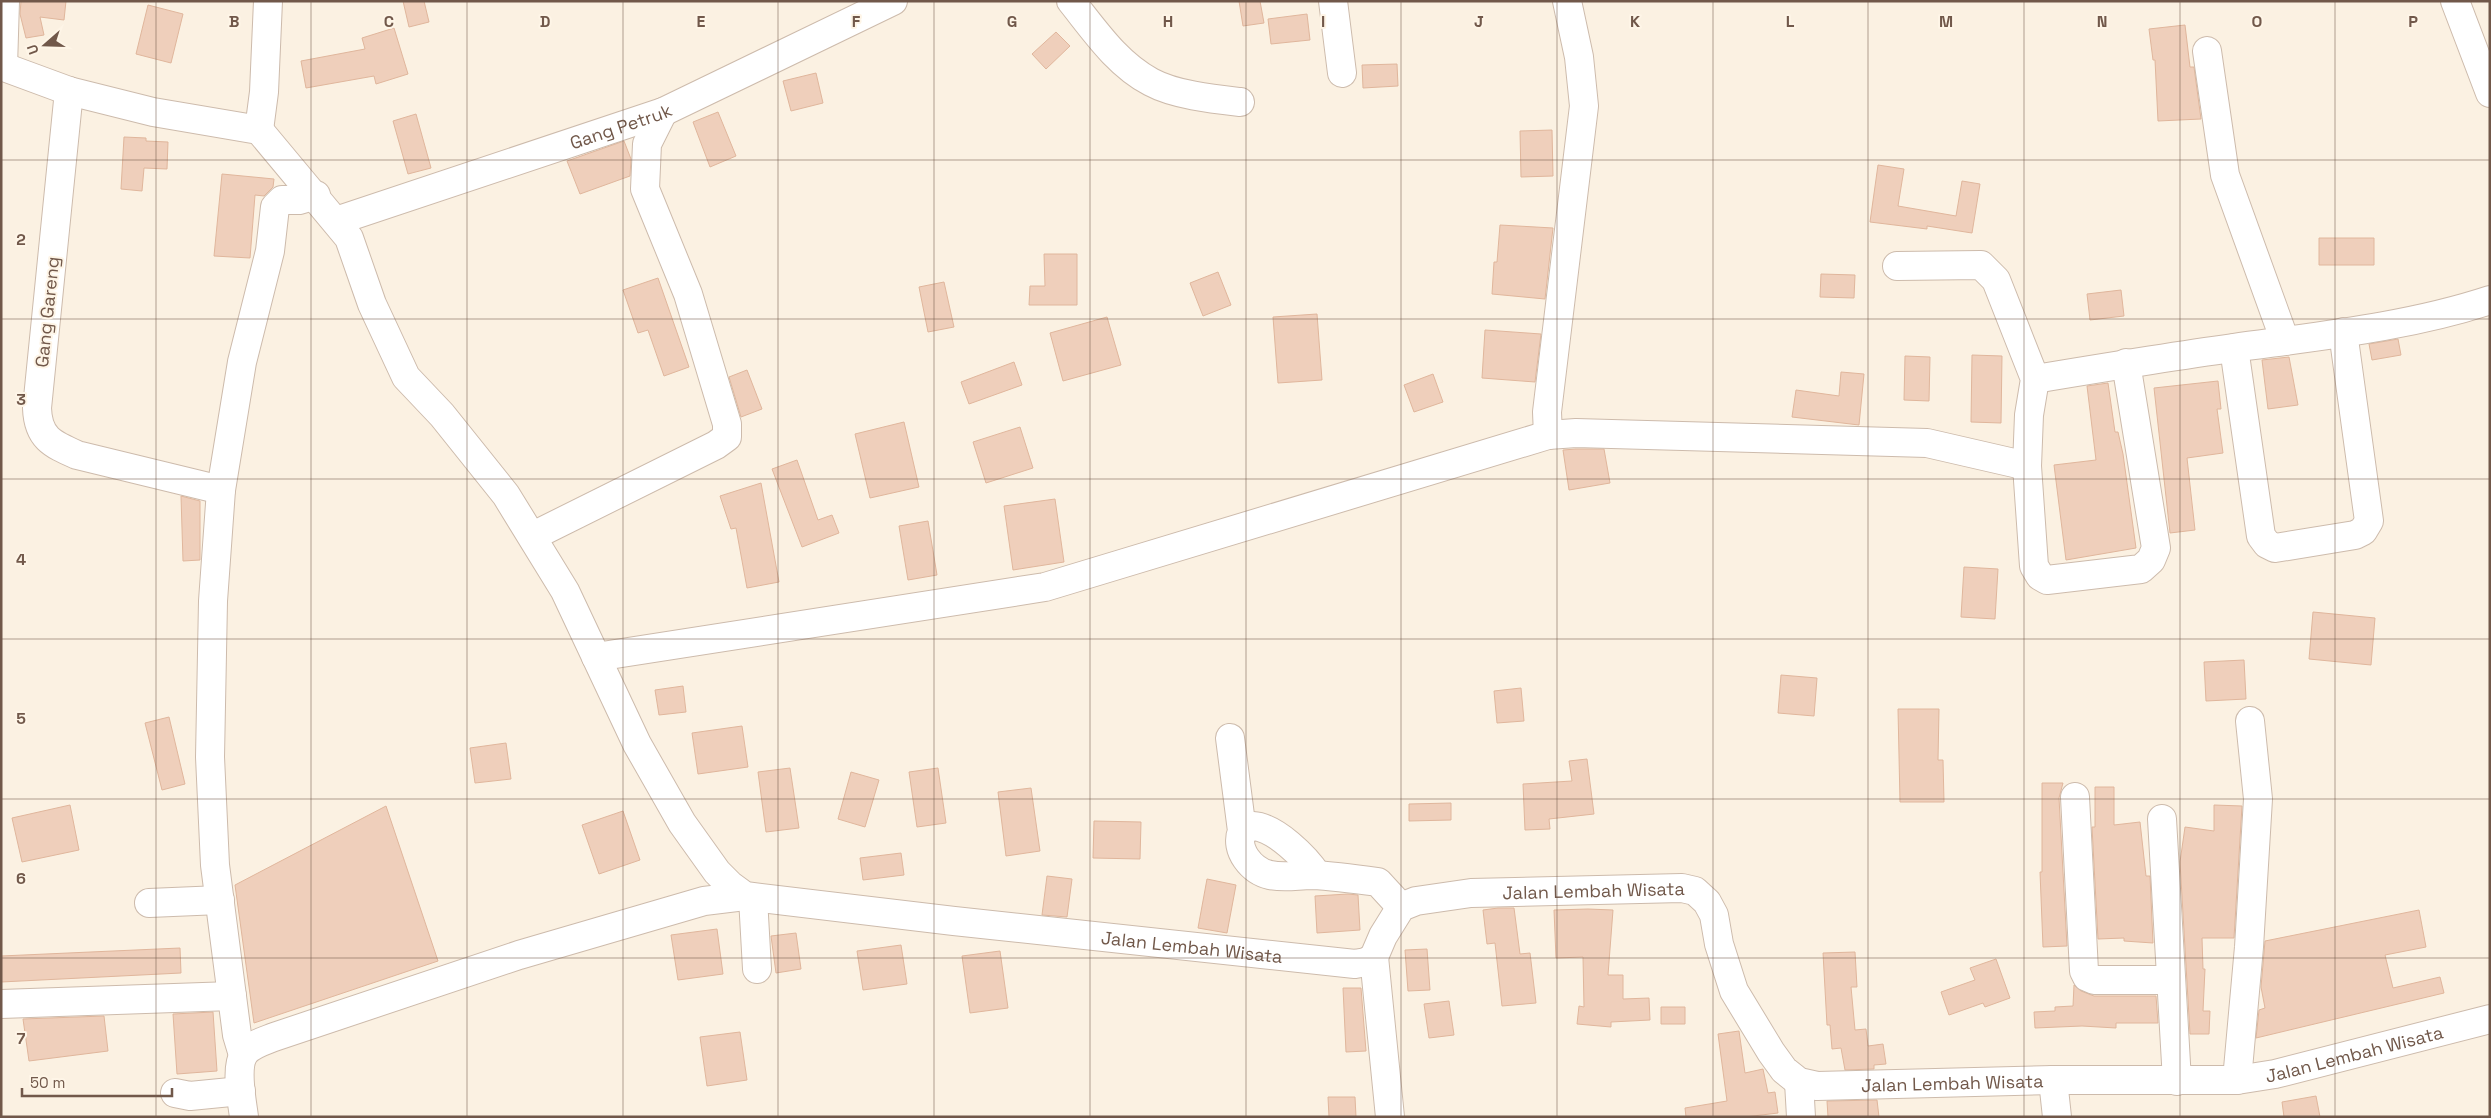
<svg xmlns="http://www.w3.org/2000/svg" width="2491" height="1118" font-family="'Space Grotesk',sans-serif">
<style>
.building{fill:#efcfbb;stroke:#e0b69c}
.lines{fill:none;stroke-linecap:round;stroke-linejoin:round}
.minor-casing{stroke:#cdbbac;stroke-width:30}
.minor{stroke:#fff;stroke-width:28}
.grid{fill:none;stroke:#71584a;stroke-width:1;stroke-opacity:0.55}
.labels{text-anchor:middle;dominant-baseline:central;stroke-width:4;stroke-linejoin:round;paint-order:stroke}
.street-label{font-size:18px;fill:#71584a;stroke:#fef5e7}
.grid-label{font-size:16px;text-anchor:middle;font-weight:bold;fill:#71584a;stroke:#fef5e7;stroke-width:4;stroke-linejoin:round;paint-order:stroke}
</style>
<rect width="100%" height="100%" fill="#fbf1e2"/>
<path class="building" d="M 21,1 L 66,1 L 64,20 L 40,17 L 44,35 L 26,38 L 20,14 Z
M 403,1 L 424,1 L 429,22 L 409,27 Z
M 1239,1 L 1260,1 L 1264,23 L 1243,26 Z
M 148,5 L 183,14 L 171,63 L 136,54 Z
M 1307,14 L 1310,40 L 1271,44 L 1268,19 Z
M 2185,25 L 2190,67 L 2194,67 L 2201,119 L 2158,121 L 2155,60 L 2153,60 L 2149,29 Z
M 394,28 L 408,74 L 376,84 L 374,76 L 306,88 L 301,61 L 365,49 L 362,38 Z
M 1056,32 L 1070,46 L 1046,69 L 1032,54 Z
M 1397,64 L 1398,86 L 1363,88 L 1362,65 Z
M 816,73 L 823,103 L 791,111 L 783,81 Z
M 718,112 L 736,156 L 710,167 L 693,122 Z
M 416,114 L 431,168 L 408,174 L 393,121 Z
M 1552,130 L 1553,176 L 1521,177 L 1520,131 Z
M 124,137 L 146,138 L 146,141 L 168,142 L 167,169 L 144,168 L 142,191 L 121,189 Z
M 624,141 L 631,159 L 630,176 L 580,194 L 567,161 Z
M 1878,165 L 1904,169 L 1898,206 L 1956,216 L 1962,181 L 1980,184 L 1972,233 L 1927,226 L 1927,229 L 1870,222 Z
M 222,174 L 274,179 L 273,187 L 264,196 L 255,195 L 250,258 L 214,256 Z
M 1500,225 L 1553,228 L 1545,299 L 1492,294 L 1494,262 L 1497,262 Z
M 2319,238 L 2374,238 L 2374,265 L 2319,265 Z
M 1044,254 L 1077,254 L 1077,305 L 1029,305 L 1030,286 L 1045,286 Z
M 1218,272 L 1231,305 L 1203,316 L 1190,283 Z
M 1821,274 L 1855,275 L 1854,298 L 1820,297 Z
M 658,278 L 689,367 L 664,376 L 648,330 L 638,333 L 623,290 Z
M 944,282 L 954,327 L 928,332 L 919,287 Z
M 2121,290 L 2124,316 L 2090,320 L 2087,294 Z
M 1317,314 L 1322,380 L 1278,383 L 1273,317 Z
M 1107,317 L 1121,365 L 1063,381 L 1050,333 Z
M 1485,330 L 1541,334 L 1535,382 L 1482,378 Z
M 2398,339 L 2401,355 L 2372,360 L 2369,344 Z
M 1972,355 L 2002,356 L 2001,423 L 1971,422 Z
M 1905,356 L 1930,357 L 1929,401 L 1904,400 Z
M 2289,357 L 2298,405 L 2268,409 L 2262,360 Z
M 1014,362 L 1022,385 L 969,404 L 961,382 Z
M 747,370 L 762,409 L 741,417 L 729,377 Z
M 1841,372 L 1864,374 L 1859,425 L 1792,417 L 1796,390 L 1839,396 Z
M 1433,374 L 1443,402 L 1414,412 L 1404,385 Z
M 2218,381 L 2221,409 L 2217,409 L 2223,453 L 2187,458 L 2195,530 L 2170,533 L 2154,388 Z
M 2108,383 L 2115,432 L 2118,432 L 2123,454 L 2136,548 L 2066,560 L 2054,465 L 2096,460 L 2087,386 Z
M 904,422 L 919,487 L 870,498 L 855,434 Z
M 1020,427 L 1033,468 L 986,483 L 973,442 Z
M 1576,449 L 1604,449 L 1610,483 L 1569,490 L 1563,450 Z
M 797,460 L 818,520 L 832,515 L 839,533 L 802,547 L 772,469 Z
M 761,483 L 779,582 L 747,588 L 736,528 L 731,529 L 720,496 Z
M 181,496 L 200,501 L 200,560 L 183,561 Z
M 1055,499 L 1064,562 L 1013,570 L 1004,506 Z
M 928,521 L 937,575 L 908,580 L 899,526 Z
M 1964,567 L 1998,569 L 1995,619 L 1961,617 Z
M 2313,612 L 2375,618 L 2371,665 L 2309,659 Z
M 2244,660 L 2246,699 L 2206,701 L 2204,662 Z
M 1781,675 L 1817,678 L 1814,716 L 1778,713 Z
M 683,686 L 686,712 L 659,715 L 655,690 Z
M 1521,688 L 1524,721 L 1497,723 L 1494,691 Z
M 1898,709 L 1939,709 L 1938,760 L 1943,760 L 1944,802 L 1900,802 Z
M 169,717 L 185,784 L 162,790 L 145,723 Z
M 742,726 L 748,767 L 698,774 L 692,733 Z
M 506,743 L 511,779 L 475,783 L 470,748 Z
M 1587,759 L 1594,814 L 1549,819 L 1550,829 L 1525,830 L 1523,784 L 1572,781 L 1569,761 Z
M 790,768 L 799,828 L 766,832 L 758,772 Z
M 938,768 L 946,823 L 917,827 L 909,772 Z
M 851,772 L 879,780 L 865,827 L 838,819 Z
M 2042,783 L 2063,783 L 2059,798 L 2067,946 L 2043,947 L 2040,872 L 2042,872 Z
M 2095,787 L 2114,787 L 2114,825 L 2140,822 L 2146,876 L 2150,876 L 2153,943 L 2124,941 L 2124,938 L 2098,939 L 2092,827 L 2095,827 Z
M 1031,788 L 1040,851 L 1006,856 L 998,792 Z
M 1451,803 L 1451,820 L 1409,821 L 1409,804 Z
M 70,805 L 79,850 L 22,862 L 12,818 Z
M 2214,805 L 2242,806 L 2234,938 L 2202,938 L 2203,969 L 2205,969 L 2203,1011 L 2210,1011 L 2209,1034 L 2190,1034 L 2180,862 L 2185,827 L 2214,831 Z
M 386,806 L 438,961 L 254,1023 L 235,885 Z
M 623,811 L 640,860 L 599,874 L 582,825 Z
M 1094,821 L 1141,822 L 1140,859 L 1093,858 Z
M 901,853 L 904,875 L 863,880 L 860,858 Z
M 1047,876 L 1072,879 L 1067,917 L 1042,915 Z
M 1207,879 L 1236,885 L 1227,933 L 1198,928 Z
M 1348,894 L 1358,895 L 1360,930 L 1317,933 L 1315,896 Z
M 1498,908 L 1514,908 L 1520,954 L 1530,953 L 1536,1003 L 1502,1006 L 1495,943 L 1487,944 L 1483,910 Z
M 1588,909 L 1613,910 L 1608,975 L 1623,975 L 1623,999 L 1649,998 L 1650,1020 L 1611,1022 L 1611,1027 L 1577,1024 L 1579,1006 L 1584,1007 L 1583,957 L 1556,958 L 1554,910 Z
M 2419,910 L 2426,947 L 2385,955 L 2393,988 L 2440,977 L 2444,993 L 2256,1038 L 2259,1010 L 2265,1008 L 2261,987 L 2265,941 Z
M 717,929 L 723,974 L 678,980 L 671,935 Z
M 796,933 L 801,969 L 776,973 L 771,936 Z
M 901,945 L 907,984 L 863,990 L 857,951 Z
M 180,948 L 181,973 L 1,982 L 1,956 Z
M 1427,949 L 1430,990 L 1408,991 L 1405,950 Z
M 1000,951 L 1008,1008 L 970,1013 L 962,956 Z
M 1855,952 L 1857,987 L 1851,987 L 1855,1030 L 1866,1029 L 1868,1046 L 1883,1044 L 1886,1064 L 1874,1065 L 1874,1069 L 1845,1070 L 1841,1048 L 1832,1049 L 1830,1025 L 1827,1025 L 1823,953 Z
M 1996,959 L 2010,998 L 1985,1007 L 1983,1003 L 1949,1015 L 1941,992 L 1975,980 L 1970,968 Z
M 2074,985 L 2081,991 L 2094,996 L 2156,996 L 2158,1023 L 2116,1023 L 2116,1028 L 2082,1026 L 2035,1028 L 2034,1012 L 2055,1011 L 2055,1007 L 2073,1006 Z
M 1343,988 L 1361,988 L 1366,1051 L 1346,1052 Z
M 1449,1001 L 1454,1035 L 1429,1038 L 1424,1004 Z
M 1661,1007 L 1685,1007 L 1685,1024 L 1661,1024 Z
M 213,1012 L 217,1071 L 177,1074 L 173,1014 Z
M 104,1016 L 108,1051 L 29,1061 L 23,1019 Z
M 1739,1031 L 1745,1073 L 1763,1069 L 1768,1093 L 1775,1092 L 1778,1113 L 1745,1117 L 1686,1117 L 1685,1108 L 1727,1101 L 1718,1034 Z
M 740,1032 L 747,1080 L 707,1086 L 700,1037 Z
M 2316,1096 L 2320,1117 L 2284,1117 L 2282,1102 Z
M 1328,1097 L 1355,1097 L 1356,1117 L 1329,1117 Z
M 1877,1100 L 1879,1117 L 1828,1117 L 1827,1101 Z"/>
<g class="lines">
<defs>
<g id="minor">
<path d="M 1071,1 C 1095,31 1117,64 1151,82 C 1175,95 1213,99 1240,102"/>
<path d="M 1333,1 L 1342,73"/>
<path d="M 2455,1 L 2490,93"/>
<path d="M 2207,51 L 2225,175 L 2285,341"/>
<path id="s1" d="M 1,66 L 69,91 L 153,112 L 259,130 L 349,238 L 372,304 L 406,377 L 442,415 L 506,495 L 565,591 L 637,744 L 682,823 L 717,872 L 730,885 L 745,896 L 954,921 L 1355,964 L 1366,962 L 1374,957 L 1383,936 L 1401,907 L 1416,901 L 1471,893 L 1682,888 L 1695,891 L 1707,902 L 1714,915 L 1719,944 L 1734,991 L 1771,1052 L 1784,1070 L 1799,1082 L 1817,1086 L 2053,1080 L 2237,1080 L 2275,1074 L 2490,1019"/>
<path d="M 3,67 L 5,1"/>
<path d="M 69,91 L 37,408 C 38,438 52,444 77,455 L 221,490"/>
<path d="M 259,130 L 264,92 L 268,1"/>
<path id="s2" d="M 336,221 L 663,112 L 893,1"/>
<path d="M 2234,348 L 2261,536 L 2267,544 L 2275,548 L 2355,535 L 2363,531 L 2369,521 L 2343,332"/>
<path d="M 2035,379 C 2101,368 2167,357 2233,348 C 2319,336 2408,327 2490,300"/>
<path d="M 1548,435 L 1547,412 L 1584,106 L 1579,57 L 1567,1"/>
<path d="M 2027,466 L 2034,566 L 2040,576 L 2047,580 L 2141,569 L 2151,560 L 2156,548 L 2126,363"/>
<path d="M 533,536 L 716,445 L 727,437 L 727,424 L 688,294 L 645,189 L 647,144 L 663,112"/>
<path d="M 596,657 L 1045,587 L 1548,435 L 1576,433 L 1927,443 L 2027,466 L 2029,415 L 2035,379 L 1996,280 L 1981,265 L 1897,266"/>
<path d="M 1230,738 L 1242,831 C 1234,850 1252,871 1270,875 C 1284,878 1298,875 1312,875 C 1334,876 1356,879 1378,882 L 1401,907"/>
<path d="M 2075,797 L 2084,971 L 2087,977 L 2094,980 L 2170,980"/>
<path d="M 2162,819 L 2177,1081"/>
<path d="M 1242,831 L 1253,826 C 1275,827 1306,858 1317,875"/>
<path d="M 753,898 L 757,969"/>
<path d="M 149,903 L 220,900"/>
<path d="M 1374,957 L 1390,1117"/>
<path d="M 1,1004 L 232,996"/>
<path d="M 243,1055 L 237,1035 L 215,865 L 210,757 L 213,601 L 221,490 L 242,362 L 270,251 L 275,207 L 282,200 L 299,200 L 316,195"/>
<path d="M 2053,1080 L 2057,1117"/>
<path d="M 2237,1080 L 2249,947 L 2258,799 L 2250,721"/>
<path d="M 1799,1082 L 1801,1117"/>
<path d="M 175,1093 L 190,1096 L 241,1091"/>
<path d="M 244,1117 C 242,1101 235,1068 244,1054 C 250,1045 264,1041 274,1037 L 519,955 L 704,901 L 745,896"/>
</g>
</defs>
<use href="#minor" class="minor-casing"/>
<use href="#minor" class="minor"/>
</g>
<path class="grid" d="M 156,1 L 156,1117M 311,1 L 311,1117M 467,1 L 467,1117M 623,1 L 623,1117M 778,1 L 778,1117M 934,1 L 934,1117M 1090,1 L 1090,1117M 1246,1 L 1246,1117M 1401,1 L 1401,1117M 1557,1 L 1557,1117M 1713,1 L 1713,1117M 1868,1 L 1868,1117M 2024,1 L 2024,1117M 2180,1 L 2180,1117M 2335,1 L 2335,1117M 1,160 L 2490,160M 1,319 L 2490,319M 1,479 L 2490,479M 1,639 L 2490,639M 1,799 L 2490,799M 1,958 L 2490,958"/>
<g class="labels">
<g class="street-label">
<text stroke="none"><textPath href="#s2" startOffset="300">Gang Petruk</textPath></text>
<text transform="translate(47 312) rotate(-84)">Gang Gareng</text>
<text stroke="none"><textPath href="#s1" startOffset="2068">Jalan Lembah Wisata</textPath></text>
<text stroke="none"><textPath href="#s1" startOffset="1632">Jalan Lembah Wisata</textPath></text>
<text stroke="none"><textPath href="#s1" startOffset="2951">Jalan Lembah Wisata</textPath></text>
<text stroke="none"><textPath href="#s1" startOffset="2546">Jalan Lembah Wisata</textPath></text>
</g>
</g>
<g class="grid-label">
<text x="234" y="27">B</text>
<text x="389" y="27">C</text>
<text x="545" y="27">D</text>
<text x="701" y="27">E</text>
<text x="856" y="27">F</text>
<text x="1012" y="27">G</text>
<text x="1168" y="27">H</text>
<text x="1323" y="27">I</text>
<text x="1479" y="27">J</text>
<text x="1635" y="27">K</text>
<text x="1790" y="27">L</text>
<text x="1946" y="27">M</text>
<text x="2102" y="27">N</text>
<text x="2257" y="27">O</text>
<text x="2413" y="27">P</text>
<text x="21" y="245">2</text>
<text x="21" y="405">3</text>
<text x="21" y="565">4</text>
<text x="21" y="724">5</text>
<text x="21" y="884">6</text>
<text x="21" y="1044">7</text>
</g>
<rect width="2491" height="1118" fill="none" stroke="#71584a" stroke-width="5"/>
<g transform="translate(45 45) rotate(250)" stroke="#fef5e7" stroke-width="4" paint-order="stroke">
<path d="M0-4L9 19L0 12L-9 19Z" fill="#71584a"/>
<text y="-8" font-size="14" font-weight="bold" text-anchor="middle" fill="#71584a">U</text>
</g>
<path d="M22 1088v8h150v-8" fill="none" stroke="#71584a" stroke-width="2.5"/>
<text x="30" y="1088" font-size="15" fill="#71584a" stroke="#fef5e7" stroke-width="4" paint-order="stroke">50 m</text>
</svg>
